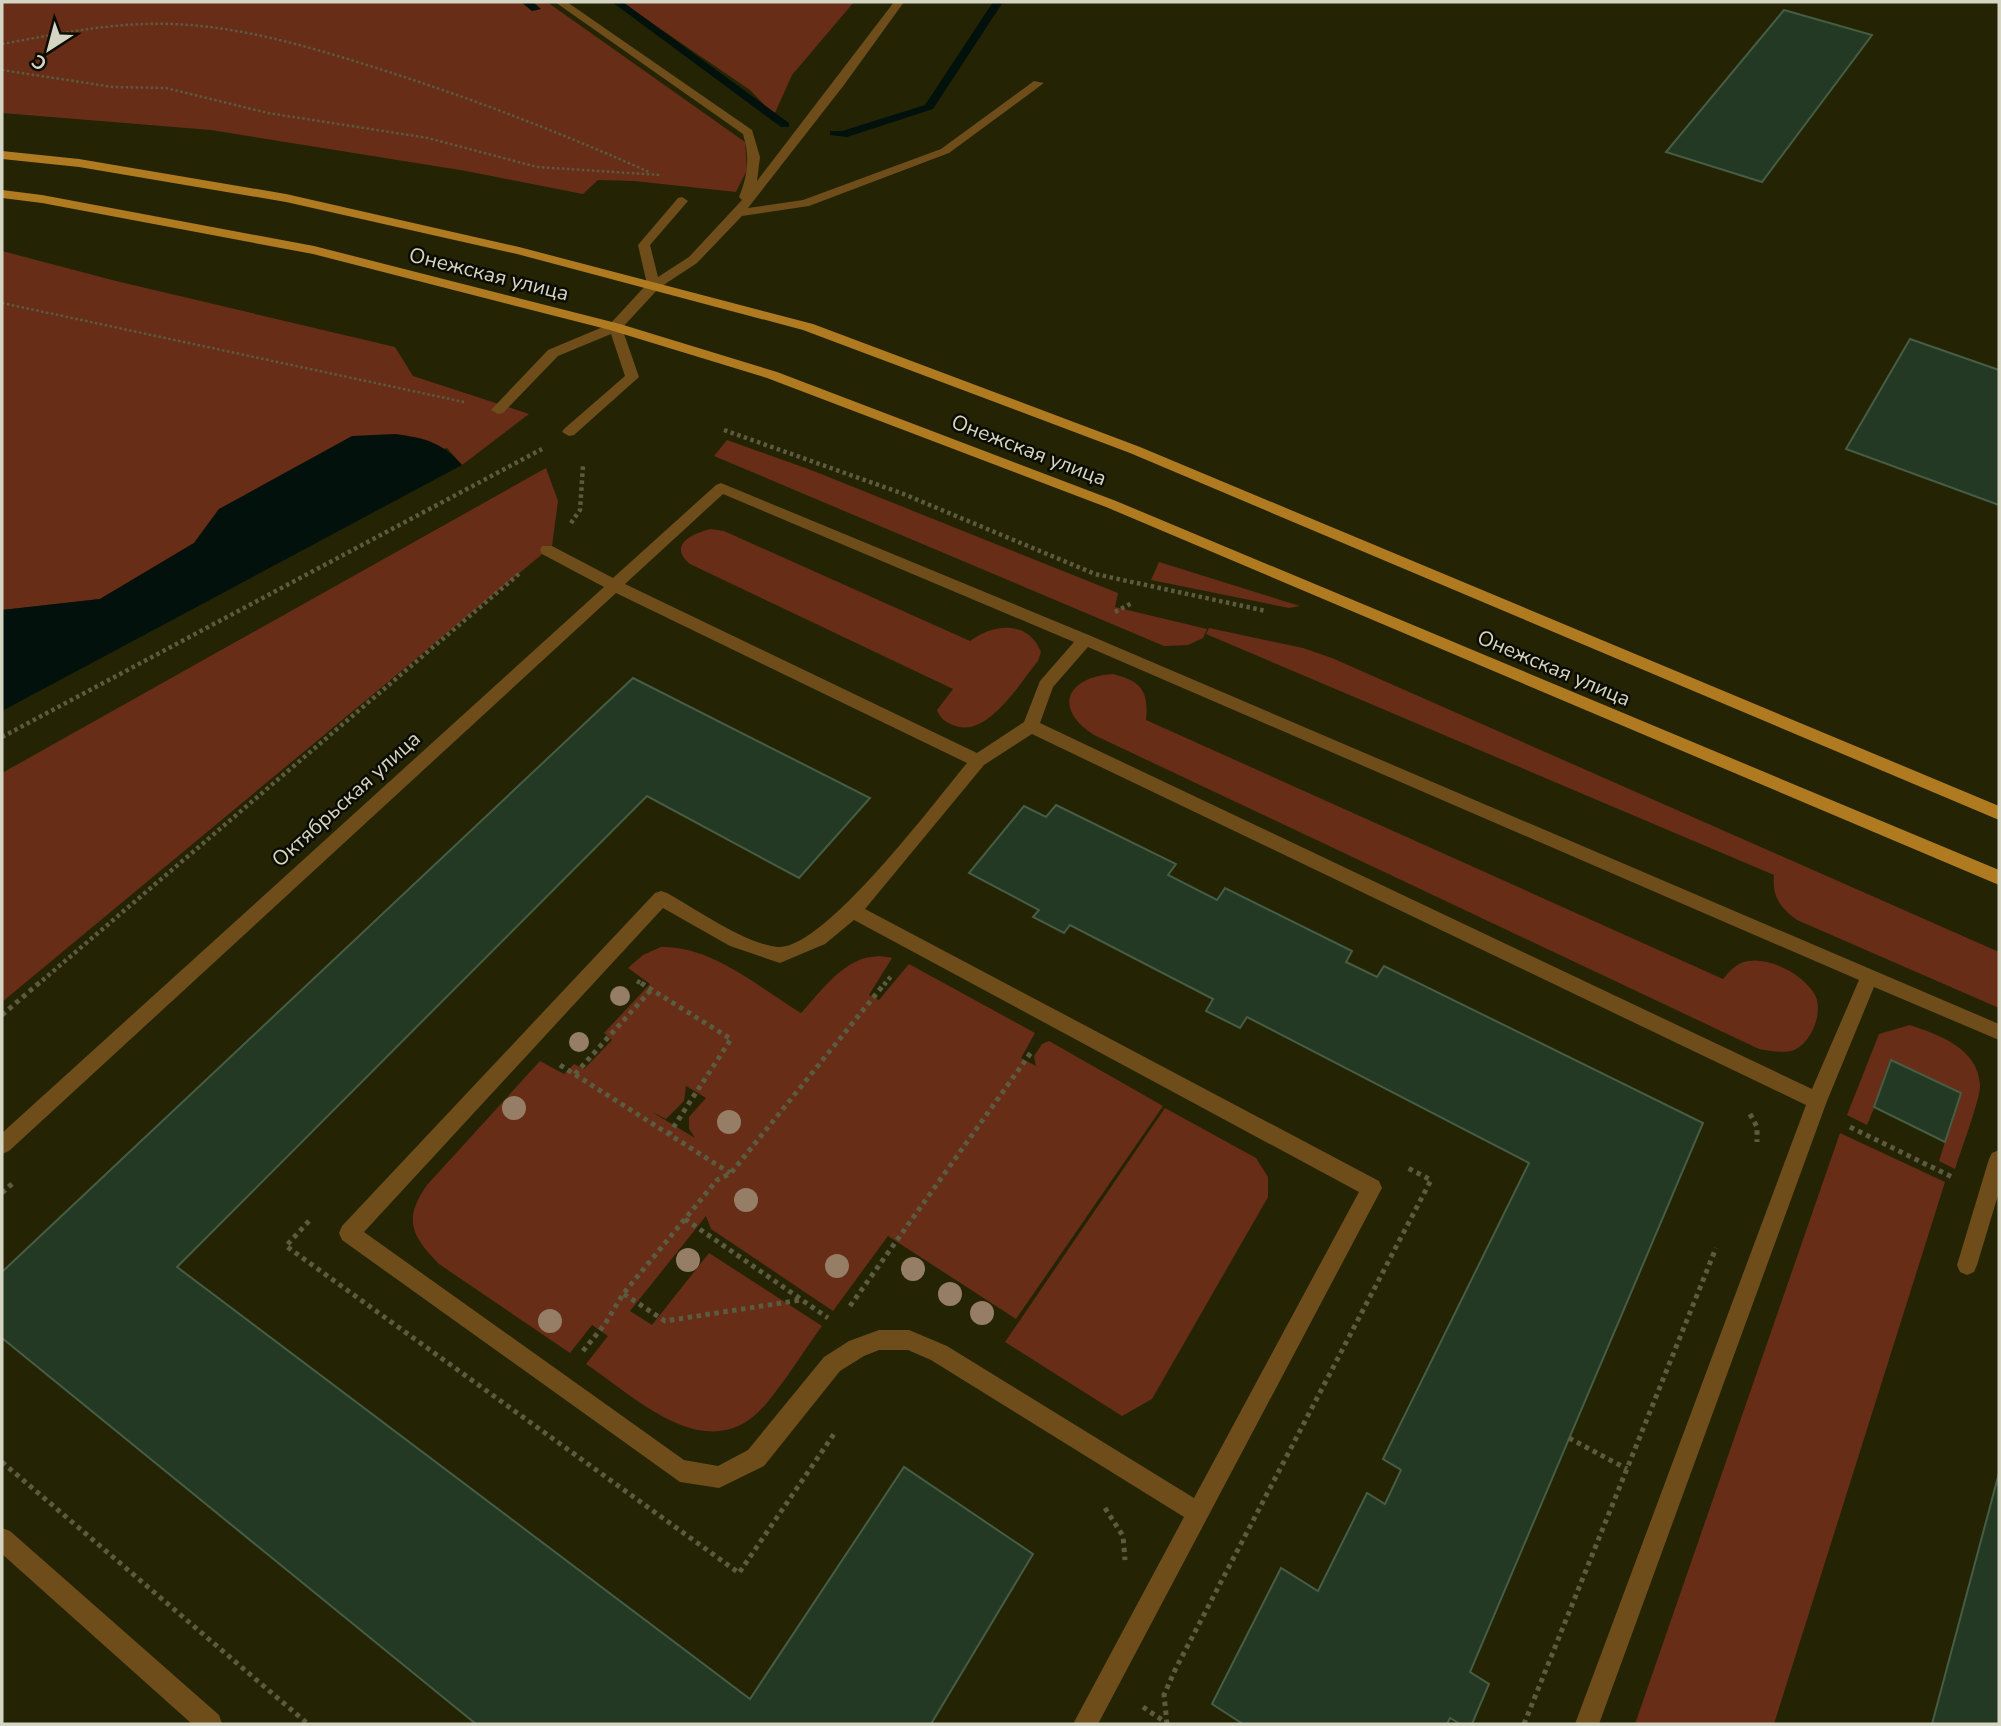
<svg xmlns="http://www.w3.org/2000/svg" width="2001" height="1726" font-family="'Nunito Sans',sans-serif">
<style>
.green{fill:#672d17;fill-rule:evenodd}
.water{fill:#03110d}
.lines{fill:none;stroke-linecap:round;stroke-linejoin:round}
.stream{fill:#03110d;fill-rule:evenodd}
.building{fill:#243923;stroke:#465d44;stroke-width:2}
.path-far2{stroke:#5b5b40;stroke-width:2.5;stroke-dasharray:2.5 2.5;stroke-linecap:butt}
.path-far1{stroke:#5b5b40;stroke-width:4.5;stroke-dasharray:3.5 3.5;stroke-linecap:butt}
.path{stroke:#5b5b40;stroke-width:5;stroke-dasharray:4.5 4.5;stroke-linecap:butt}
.minor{fill:#6e4d1a;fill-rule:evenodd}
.major{fill:#b07a20;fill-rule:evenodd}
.tree{fill:#967d65}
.labels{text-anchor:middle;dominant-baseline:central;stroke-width:5;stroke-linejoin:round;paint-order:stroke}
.street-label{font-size:21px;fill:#d4d5c3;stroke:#0c0c02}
</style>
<rect width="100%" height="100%" fill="#242405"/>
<path class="green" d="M 2,2 L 547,2 L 745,142 L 747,170 L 736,192 L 634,181 L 598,180 L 583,194 L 466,171 L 211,130 L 2,113 Z
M 621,2 L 854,2 L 792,75 L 774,115 L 750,90 Z
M 2,251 L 116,281 L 395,347 L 413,376 L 529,414 L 462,465 L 447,448 L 219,509 L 194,543 L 100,599 L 2,610 Z
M 727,440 L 811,470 L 1118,593 L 1115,607 L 1207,629 L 1203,638 L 1188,645 L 1164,646 L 714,456 Z
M 546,468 L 558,501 L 552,546 L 2,1002 L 2,773 Z
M 711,529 L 724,531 L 970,641 C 994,623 1028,620 1041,652 L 1038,661 C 1019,684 986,740 953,725 C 945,722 940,718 937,710 L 953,689 L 690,564 C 667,545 693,533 711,529 Z
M 1159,562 L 1300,606 L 1289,608 L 1151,580 Z
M 1209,628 L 1303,648 L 1332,658 L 1999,952 L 1999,1008 L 1797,920 C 1780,907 1772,897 1774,875 L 1206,634 Z
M 1113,674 C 1141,681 1149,691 1146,720 L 1723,979 C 1730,971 1736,963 1748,961 C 1771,957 1807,976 1816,997 C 1823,1015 1810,1046 1791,1051 C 1780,1053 1770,1051 1759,1049 L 1094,735 C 1052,708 1067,677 1113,674 Z
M 661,947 C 713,946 758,987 801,1013 C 825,987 851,947 892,958 L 869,995 L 879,1000 L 909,964 L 1035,1033 L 1021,1058 L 1036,1066 L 1034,1056 L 1042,1044 L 1049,1041 L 1163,1106 L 1016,1319 L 888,1236 L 833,1311 L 711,1229 L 706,1216 L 630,1311 L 652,1325 L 709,1253 L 822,1326 C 803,1352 786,1380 766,1404 C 710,1471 638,1399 586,1364 L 608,1336 L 592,1325 L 570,1353 L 439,1264 C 411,1236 403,1219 427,1185 L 540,1061 L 564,1074 L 574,1064 L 584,1069 L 612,1040 L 604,1033 L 650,984 L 628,968 L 643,955 ZM 686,1086 L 706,1098 L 689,1117 L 689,1129 L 695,1138 L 652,1112 L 666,1119 L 684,1101 Z
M 1910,1025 C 1939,1035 1978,1048 1980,1085 C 1981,1097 1960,1153 1955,1169 L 1939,1161 L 1945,1142 L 1874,1108 L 1867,1125 L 1847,1115 L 1879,1034 Z
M 1165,1108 L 1256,1158 L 1268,1177 L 1268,1197 L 1152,1399 L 1122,1416 L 1005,1342 Z
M 1840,1133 L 1945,1182 L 1774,1724 L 1635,1724 Z"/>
<path class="water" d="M 395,434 C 425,438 442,442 462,465 L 2,711 L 2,610 L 100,599 L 194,543 L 219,509 L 352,436 Z"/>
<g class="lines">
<path class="stream" d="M 521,2 L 533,2 L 541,9 L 532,11 Z
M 612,2 L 623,2 L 789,123 L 789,127 L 781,127 Z
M 993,2 L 1003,2 L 933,109 L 847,137 L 830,135 L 830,131 L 842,131 L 925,105 Z"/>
</g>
<path class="building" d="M 1784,10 L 1872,35 L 1762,182 L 1666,152 Z
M 1910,339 L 1999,370 L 1999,505 L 1846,449 Z
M 633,678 L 870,798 L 799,878 L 647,796 L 177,1267 L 750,1699 L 904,1467 L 1033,1554 L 931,1724 L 476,1724 L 2,1338 L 2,1272 Z
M 1056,805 L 1176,864 L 1168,875 L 1217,900 L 1225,888 L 1352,951 L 1346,962 L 1377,977 L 1384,966 L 1703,1123 L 1470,1672 L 1489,1684 L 1472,1724 L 1460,1724 L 1450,1718 L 1447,1724 L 1243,1724 L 1212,1704 L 1281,1568 L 1318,1591 L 1367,1493 L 1385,1504 L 1401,1470 L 1383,1459 L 1529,1163 L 1247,1017 L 1240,1028 L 1206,1011 L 1213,999 L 1070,925 L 1064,933 L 1033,917 L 1039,910 L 969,873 L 1024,806 L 1046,817 Z
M 1891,1060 L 1961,1093 L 1945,1142 L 1874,1107 Z
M 1999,1473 L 1999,1724 L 1932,1724 Z"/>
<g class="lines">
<path class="path-far2" d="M 2,44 C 57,34 113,22 170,24 C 238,26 303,45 367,65 C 463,95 557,131 649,172
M 2,70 L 113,87 L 166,88 L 268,113 L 428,138 L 537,167 L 660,175
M 2,303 L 464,402"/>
<path class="path-far1" d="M 724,430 L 901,493 L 1095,574 L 1266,611
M 571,523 L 580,510 L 583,465
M 1115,612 L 1132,603
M 2,737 L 542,449
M 637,981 L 644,985
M 37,985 L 520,573
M 884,985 L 892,975"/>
<path class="path" d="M 641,983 L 731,1039 L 669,1134
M 2,1015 L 39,983
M 560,1065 L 730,1173
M 575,1074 L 651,990
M 1750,1114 L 1757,1127 L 1757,1142
M 1850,1127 L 1952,1177
M 2,1193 L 13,1183
M 685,1219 L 828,1318
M 309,1221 L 286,1246 L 739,1573 L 836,1431
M 624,1294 L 665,1321 L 801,1300
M 850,1306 L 1032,1051
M 583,1351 L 605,1324 L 623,1294 L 717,1180 L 731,1173 L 885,983
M 1569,1438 L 1627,1469
M 2,1462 L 308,1724
M 1105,1508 L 1123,1536 L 1125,1560
M 1143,1707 L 1165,1722
M 1167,1724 L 1164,1695 L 1175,1670 L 1431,1180 L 1408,1168
M 1524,1724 L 1716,1248"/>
<path class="minor" d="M 555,2 L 567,2 L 752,130 L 760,157 L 757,181 L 894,2 L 904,2 L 844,85 L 748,208 L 803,200 L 941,149 L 1034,81 L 1044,83 L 949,153 L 809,206 L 742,216 L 697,263 L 659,288 L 622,328 L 639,377 L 574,435 L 569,436 L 562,432 L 564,429 L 625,376 L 611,334 L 558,356 L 503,413 L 498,414 L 491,410 L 548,350 L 610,324 L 647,284 L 638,245 L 678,198 L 682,197 L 688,201 L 650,245 L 658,277 L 689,257 L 742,200 L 739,197 C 748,175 750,157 743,134 Z
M 721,483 L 1091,636 L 1999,1024 L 1999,1040 L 1874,987 L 1827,1101 L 1599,1724 L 1575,1724 L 1806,1105 L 1032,734 L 984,765 L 865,909 L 1379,1181 L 1382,1188 L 1098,1724 L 1073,1724 L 1184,1517 L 931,1360 L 908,1350 L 879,1350 L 864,1356 L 840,1371 L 764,1466 L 719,1488 L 680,1482 L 342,1240 L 339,1233 L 342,1226 L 655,893 L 661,891 L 667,893 C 696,909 745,944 778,947 C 824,950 936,800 967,763 L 616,593 L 9,1151 L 2,1154 L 2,1133 L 604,587 L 542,554 L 540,550 L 542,546 L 552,546 L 613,578 L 716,485 ZM 723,494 L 1074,642 L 1040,681 L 1024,722 L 977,753 L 625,584 ZM 1088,647 L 1859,980 L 1812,1089 L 1040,723 L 1053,687 ZM 663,908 L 730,946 L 780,963 L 825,944 L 854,920 L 1359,1192 L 1194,1498 L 947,1346 L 909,1330 L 879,1330 L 849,1341 L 824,1357 L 748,1450 L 718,1466 L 684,1460 L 364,1232 Z
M 1999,1150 L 1999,1192 L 1977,1265 L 1974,1272 L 1967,1275 L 1960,1272 L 1957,1265 L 1989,1159 L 1992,1153 Z
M 2,1528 L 10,1531 L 219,1715 L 222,1724 L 192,1724 L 2,1554 Z"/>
<path class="major" d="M 2,151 L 79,159 L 286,194 L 519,247 L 813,324 L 1140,447 L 1999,806 L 1999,820 L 1130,453 L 803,330 L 517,254 L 286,202 L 79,167 L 2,159 Z
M 2,190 L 42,195 L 314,246 L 620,324 L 777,372 L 1116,501 L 1999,870 L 1999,885 L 1106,507 L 767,378 L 610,330 L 313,254 L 42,203 L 2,198 Z"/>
</g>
<g class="tree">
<circle cx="620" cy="996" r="10"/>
<circle cx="579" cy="1042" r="10"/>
<circle cx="514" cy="1108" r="12"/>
<circle cx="729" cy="1122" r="12"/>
<circle cx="746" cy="1200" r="12"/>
<circle cx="688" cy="1260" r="12"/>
<circle cx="837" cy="1266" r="12"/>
<circle cx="913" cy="1269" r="12"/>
<circle cx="950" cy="1294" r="12"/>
<circle cx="982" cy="1313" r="12"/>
<circle cx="550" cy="1321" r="12"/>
</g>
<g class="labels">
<g class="street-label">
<text transform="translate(489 274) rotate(14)">Онежская улица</text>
<text transform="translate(1029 450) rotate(21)">Онежская улица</text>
<text transform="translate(1554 668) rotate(23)">Онежская улица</text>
<text transform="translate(346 799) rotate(-42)">Октябрьская улица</text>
</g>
</g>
<rect width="2001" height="1726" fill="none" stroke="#d4d5c3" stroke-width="7"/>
<g transform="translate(49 49) rotate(216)" stroke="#0c0c02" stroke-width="5" paint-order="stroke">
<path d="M0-5L12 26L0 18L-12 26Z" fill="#d4d5c3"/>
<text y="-10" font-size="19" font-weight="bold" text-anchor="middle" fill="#d4d5c3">С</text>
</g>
</svg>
